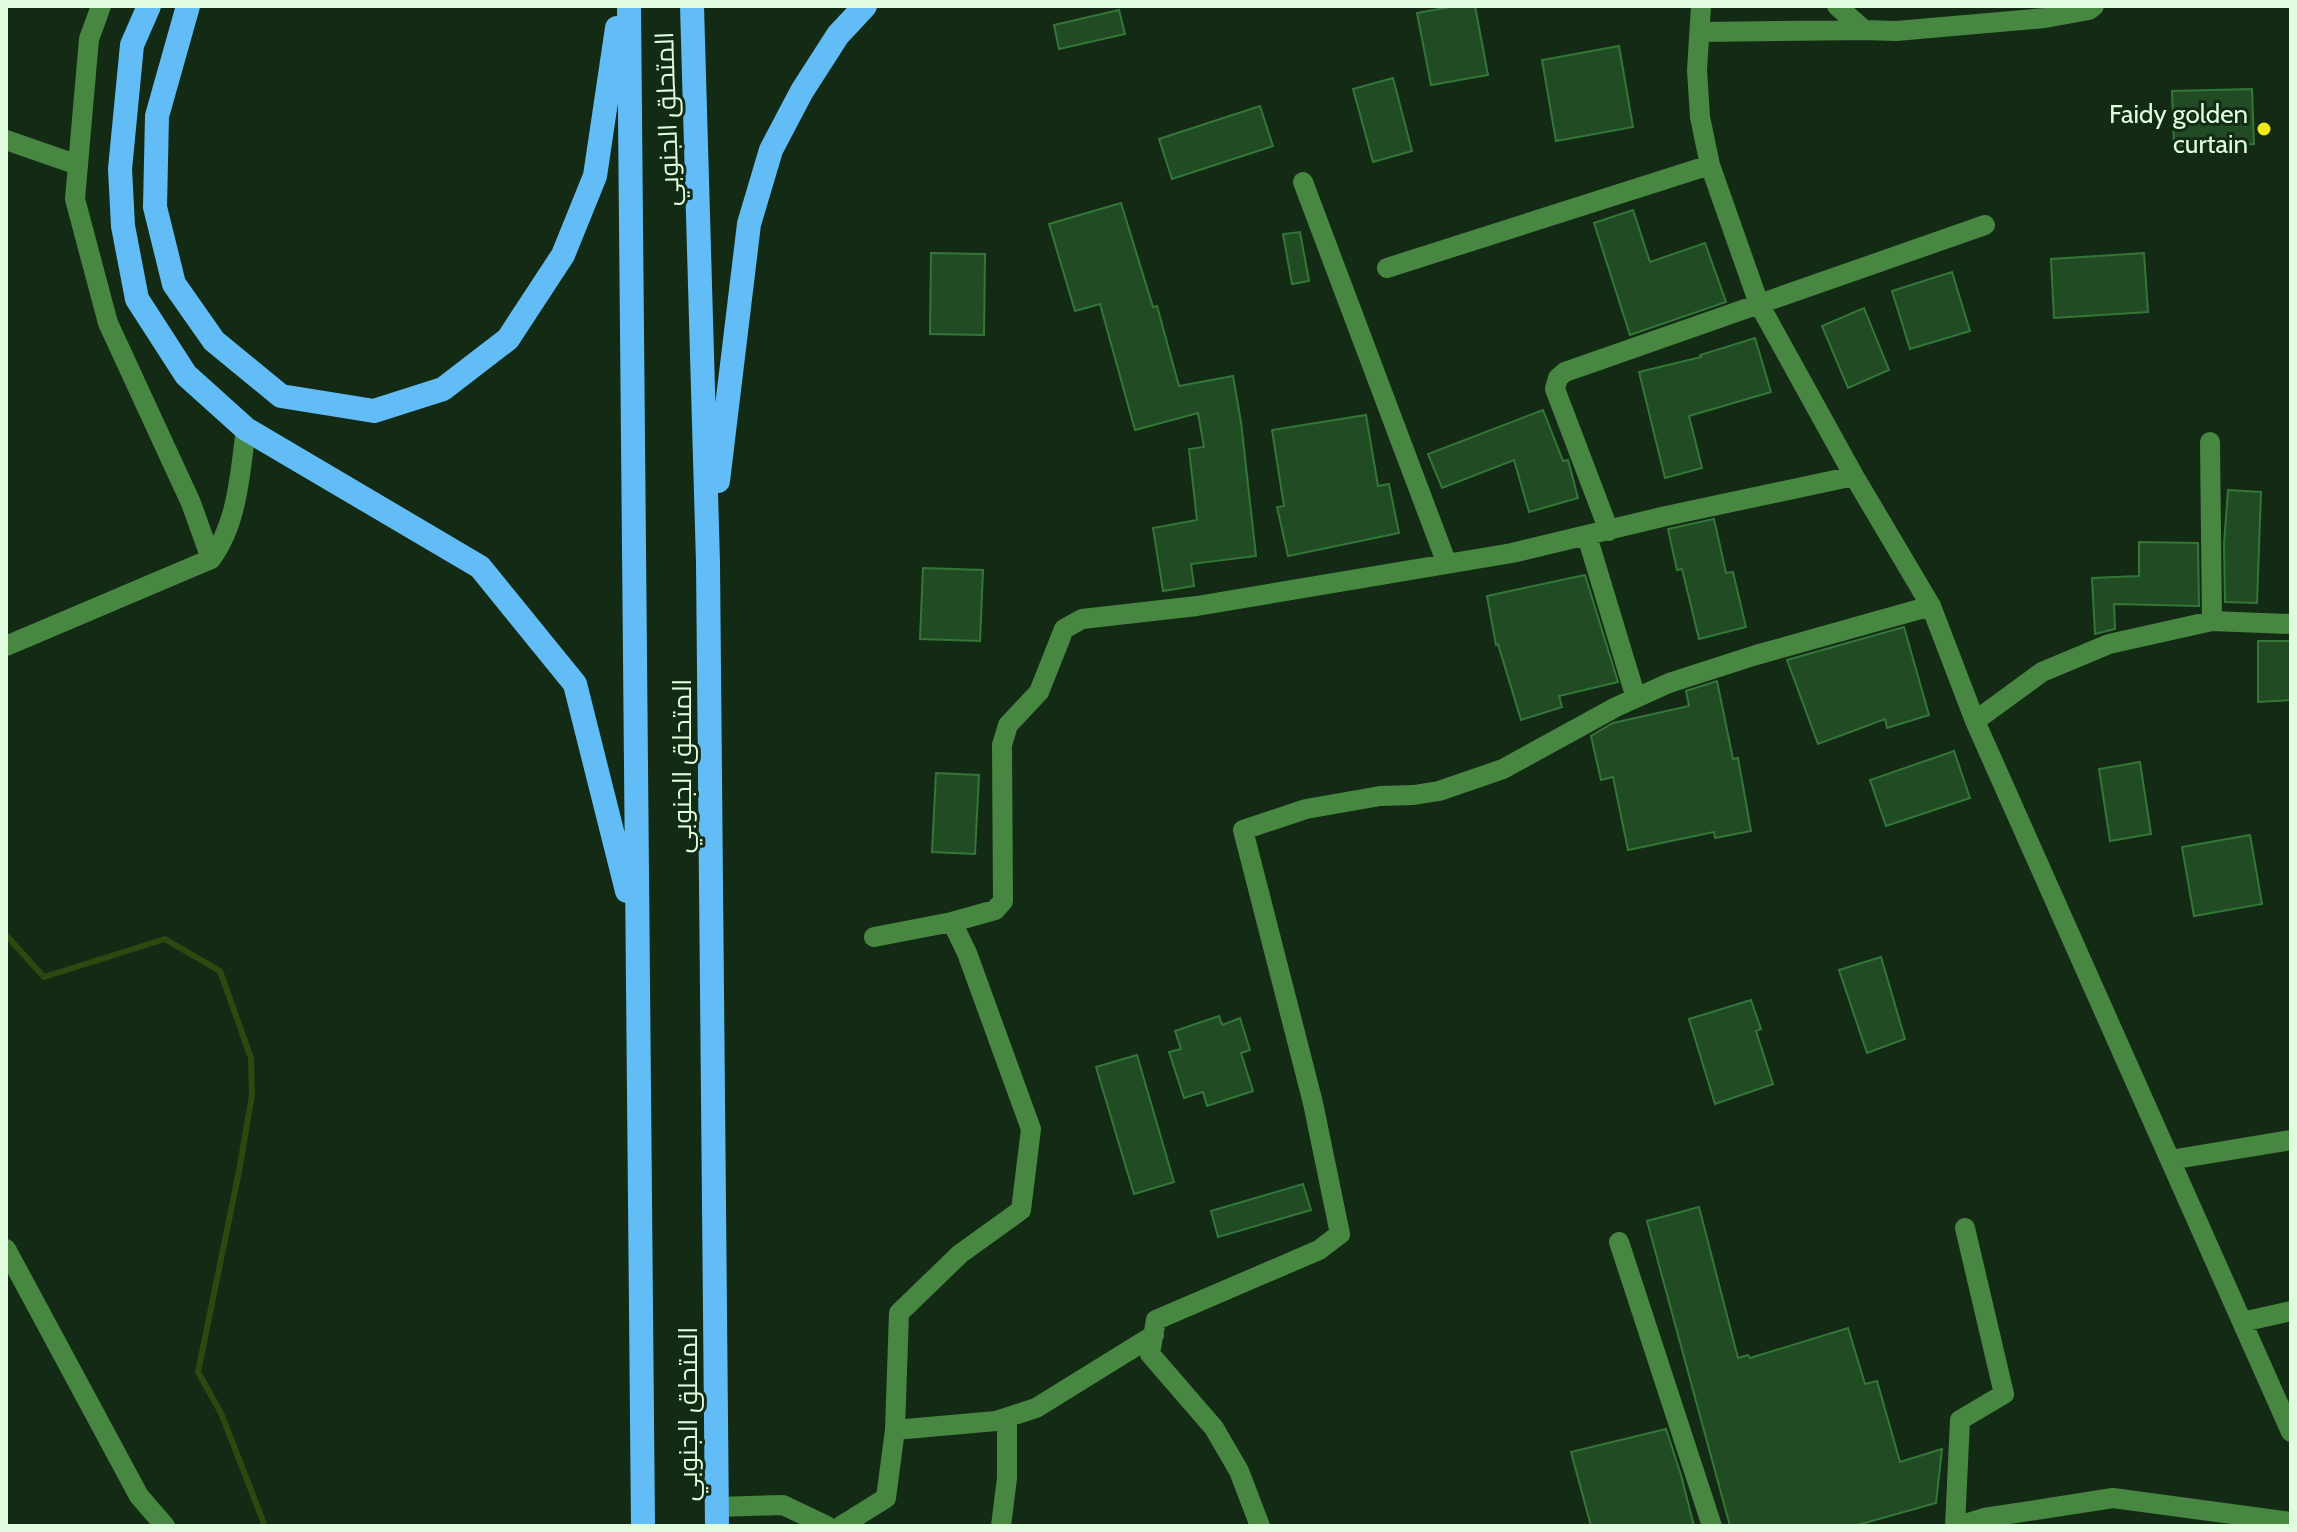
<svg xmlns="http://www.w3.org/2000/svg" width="2297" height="1532" font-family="Cabin,Cairo,sans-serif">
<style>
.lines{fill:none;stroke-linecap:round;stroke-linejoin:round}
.stream{stroke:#2c490f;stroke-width:6}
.building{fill:#204b23;stroke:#347638;stroke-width:2}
.minor{stroke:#488741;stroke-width:20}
.highway{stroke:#62bdf6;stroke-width:24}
.poi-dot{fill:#f1e918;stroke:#132b14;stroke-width:3}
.labels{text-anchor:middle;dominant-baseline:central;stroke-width:6;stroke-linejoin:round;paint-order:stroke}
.poi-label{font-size:26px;fill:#e0fde0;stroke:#132b14;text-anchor:end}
.street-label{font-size:26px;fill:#e0fde0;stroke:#132b14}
</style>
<rect width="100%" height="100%" fill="#132b14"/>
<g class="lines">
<path class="stream" d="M 6,935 L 44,977 L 165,939 L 220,971 L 251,1058 L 252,1095 L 239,1171 L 198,1372 L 221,1413 L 265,1526"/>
</g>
<path class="building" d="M 1455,6 L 1475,6 L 1488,75 L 1431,85 L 1417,13 Z
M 1119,10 L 1125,34 L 1059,49 L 1054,25 Z
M 1619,46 L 1633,127 L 1556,141 L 1542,60 Z
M 1393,78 L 1412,151 L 1373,162 L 1353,89 Z
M 2252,89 L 2254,144 L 2174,146 L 2172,91 Z
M 1260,106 L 1273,146 L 1172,179 L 1159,139 Z
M 1121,203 L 1153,307 L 1157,306 L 1179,386 L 1233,376 L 1241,422 L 1256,556 L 1191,564 L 1194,586 L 1163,591 L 1153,528 L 1197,520 L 1189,449 L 1204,447 L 1198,413 L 1135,430 L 1100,304 L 1075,311 L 1049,224 Z
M 1633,210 L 1650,262 L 1705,243 L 1726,302 L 1630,335 L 1594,223 Z
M 1300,232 L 1309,281 L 1292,284 L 1283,234 Z
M 931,253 L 985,254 L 984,335 L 930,334 Z
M 2144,253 L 2148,312 L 2054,318 L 2051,259 Z
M 1952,272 L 1970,331 L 1910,349 L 1892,291 Z
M 1864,308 L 1889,370 L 1848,388 L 1822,326 Z
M 1755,338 L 1771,392 L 1689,416 L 1702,468 L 1665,478 L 1639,372 L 1701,357 L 1700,355 Z
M 1543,410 L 1563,461 L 1568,460 L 1578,498 L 1529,512 L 1514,460 L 1442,488 L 1428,454 Z
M 1366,415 L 1378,486 L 1389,484 L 1399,533 L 1288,556 L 1277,507 L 1284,506 L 1272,430 Z
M 2228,490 L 2261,492 L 2257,603 L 2225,602 L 2224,544 Z
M 1714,519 L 1726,573 L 1733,572 L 1746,627 L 1699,639 L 1682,569 L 1677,570 L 1668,529 Z
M 2139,542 L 2198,543 L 2199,606 L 2114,604 L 2115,629 L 2095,634 L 2092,578 L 2139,576 Z
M 923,568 L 983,570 L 980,641 L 920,639 Z
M 1585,575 L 1618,682 L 1559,696 L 1562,707 L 1521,720 L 1498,644 L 1496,645 L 1487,596 Z
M 1904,627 L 1929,715 L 1887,728 L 1885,719 L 1818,744 L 1787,660 Z
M 2258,641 L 2291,641 L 2291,700 L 2258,702 Z
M 1717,681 L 1733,759 L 1738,758 L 1751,831 L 1715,838 L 1714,832 L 1628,850 L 1613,777 L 1601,780 L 1591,736 L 1613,723 L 1689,706 L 1686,691 Z
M 1954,751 L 1970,798 L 1886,826 L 1870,780 Z
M 2140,762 L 2151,834 L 2110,841 L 2099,769 Z
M 936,773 L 979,775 L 975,854 L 932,852 Z
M 2250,835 L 2262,904 L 2194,916 L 2182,847 Z
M 1881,957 L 1905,1039 L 1867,1053 L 1839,970 Z
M 1751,1000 L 1761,1029 L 1756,1031 L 1773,1084 L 1715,1104 L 1689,1019 Z
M 1219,1016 L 1222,1025 L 1240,1018 L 1250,1050 L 1241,1053 L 1253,1091 L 1207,1106 L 1203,1092 L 1184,1098 L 1169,1052 L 1181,1049 L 1175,1031 Z
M 1137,1055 L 1174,1182 L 1134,1194 L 1096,1067 Z
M 1303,1184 L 1311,1210 L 1218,1237 L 1211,1211 Z
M 1699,1207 L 1738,1358 L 1748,1355 L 1750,1358 L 1848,1328 L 1865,1384 L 1877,1381 L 1900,1462 L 1942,1449 L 1936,1503 L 1854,1526 L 1730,1526 L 1647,1221 Z
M 1666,1429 L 1681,1475 L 1694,1526 L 1591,1526 L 1571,1452 Z"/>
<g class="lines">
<path class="minor" d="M 101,6 L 89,39 L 75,199 L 108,323 L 191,503 L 211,559
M 1701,6 L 1697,70 L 1700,117 L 1710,165 L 1759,304 L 1854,476 L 1931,606 L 1975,721 L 2291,1432
M 1837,6 L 1864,30 L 1896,31 L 2045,18 L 2089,10 L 2094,6
M 1700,32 L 1864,30
M 6,140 L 78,165
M 1303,182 L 1447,564
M 1387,268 L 1710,165
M 2210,442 L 2212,621
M 1609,531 L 1555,389 L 1558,378 L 1565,372 L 1985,225
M 1587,536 L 1636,698
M 6,646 L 211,559 C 238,523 240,472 246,429
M 1975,721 L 2042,672 L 2109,644 L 2212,621 L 2291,624
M 952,922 L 995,910 L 1003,901 L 1002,745 L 1008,725 L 1039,692 L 1064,629 L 1082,619 L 1197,606 L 1512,553 L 1666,516 L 1854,476
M 2170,1160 L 2291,1140
M 1619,1242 L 1712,1526
M 6,1249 L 139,1496 L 165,1526
M 2242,1322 L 2291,1311
M 895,1430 L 996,1421 L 1036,1408 L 1154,1335
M 716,1507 L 783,1505 L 827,1526
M 841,1526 L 886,1498 L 895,1430 L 899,1313 L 960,1254 L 1021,1210 L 1031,1129 L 967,953 L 952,922 L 874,937
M 1001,1526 L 1007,1478 L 1007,1418
M 1260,1526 L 1239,1471 L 1214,1428 L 1150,1354 L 1156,1320 L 1319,1250 L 1340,1234 L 1313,1103 L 1243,830 L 1306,809 L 1380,796 L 1414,795 L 1439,791 L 1503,769 L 1616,707 L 1669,683 L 1756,655 L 1931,606
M 1955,1526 L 1960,1420 L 2004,1394 L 1965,1228
M 1958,1526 L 1984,1518 L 2113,1498 L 2291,1522"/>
<path class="highway" d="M 149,6 L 132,45 L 120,169 L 123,226 L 137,299 L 186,375 L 246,429 L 480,567 L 575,684 L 627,891
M 188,6 L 157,116 L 155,207 L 174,284 L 214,341 L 281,396 L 374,411 L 443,389 L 508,339 L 563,255 L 595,176 L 617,28
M 629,6 L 643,1526
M 692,6 L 708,563 L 717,1526
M 718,481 L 749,224 L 771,150 L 802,91 L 838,35 L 865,6"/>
</g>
<circle class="poi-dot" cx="2264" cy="129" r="8"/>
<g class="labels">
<g class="poi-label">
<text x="2248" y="114">Faidy golden<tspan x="2248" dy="30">curtain</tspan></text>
</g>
<g class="street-label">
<text transform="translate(667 119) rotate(-92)">المتحلق الجنوبي</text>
<text transform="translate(682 766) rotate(-90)">المتحلق الجنوبي</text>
<text transform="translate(688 1414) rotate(-90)">المتحلق الجنوبي</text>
</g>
</g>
<rect width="2297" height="1532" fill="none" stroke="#e0fde0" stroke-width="16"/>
</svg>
